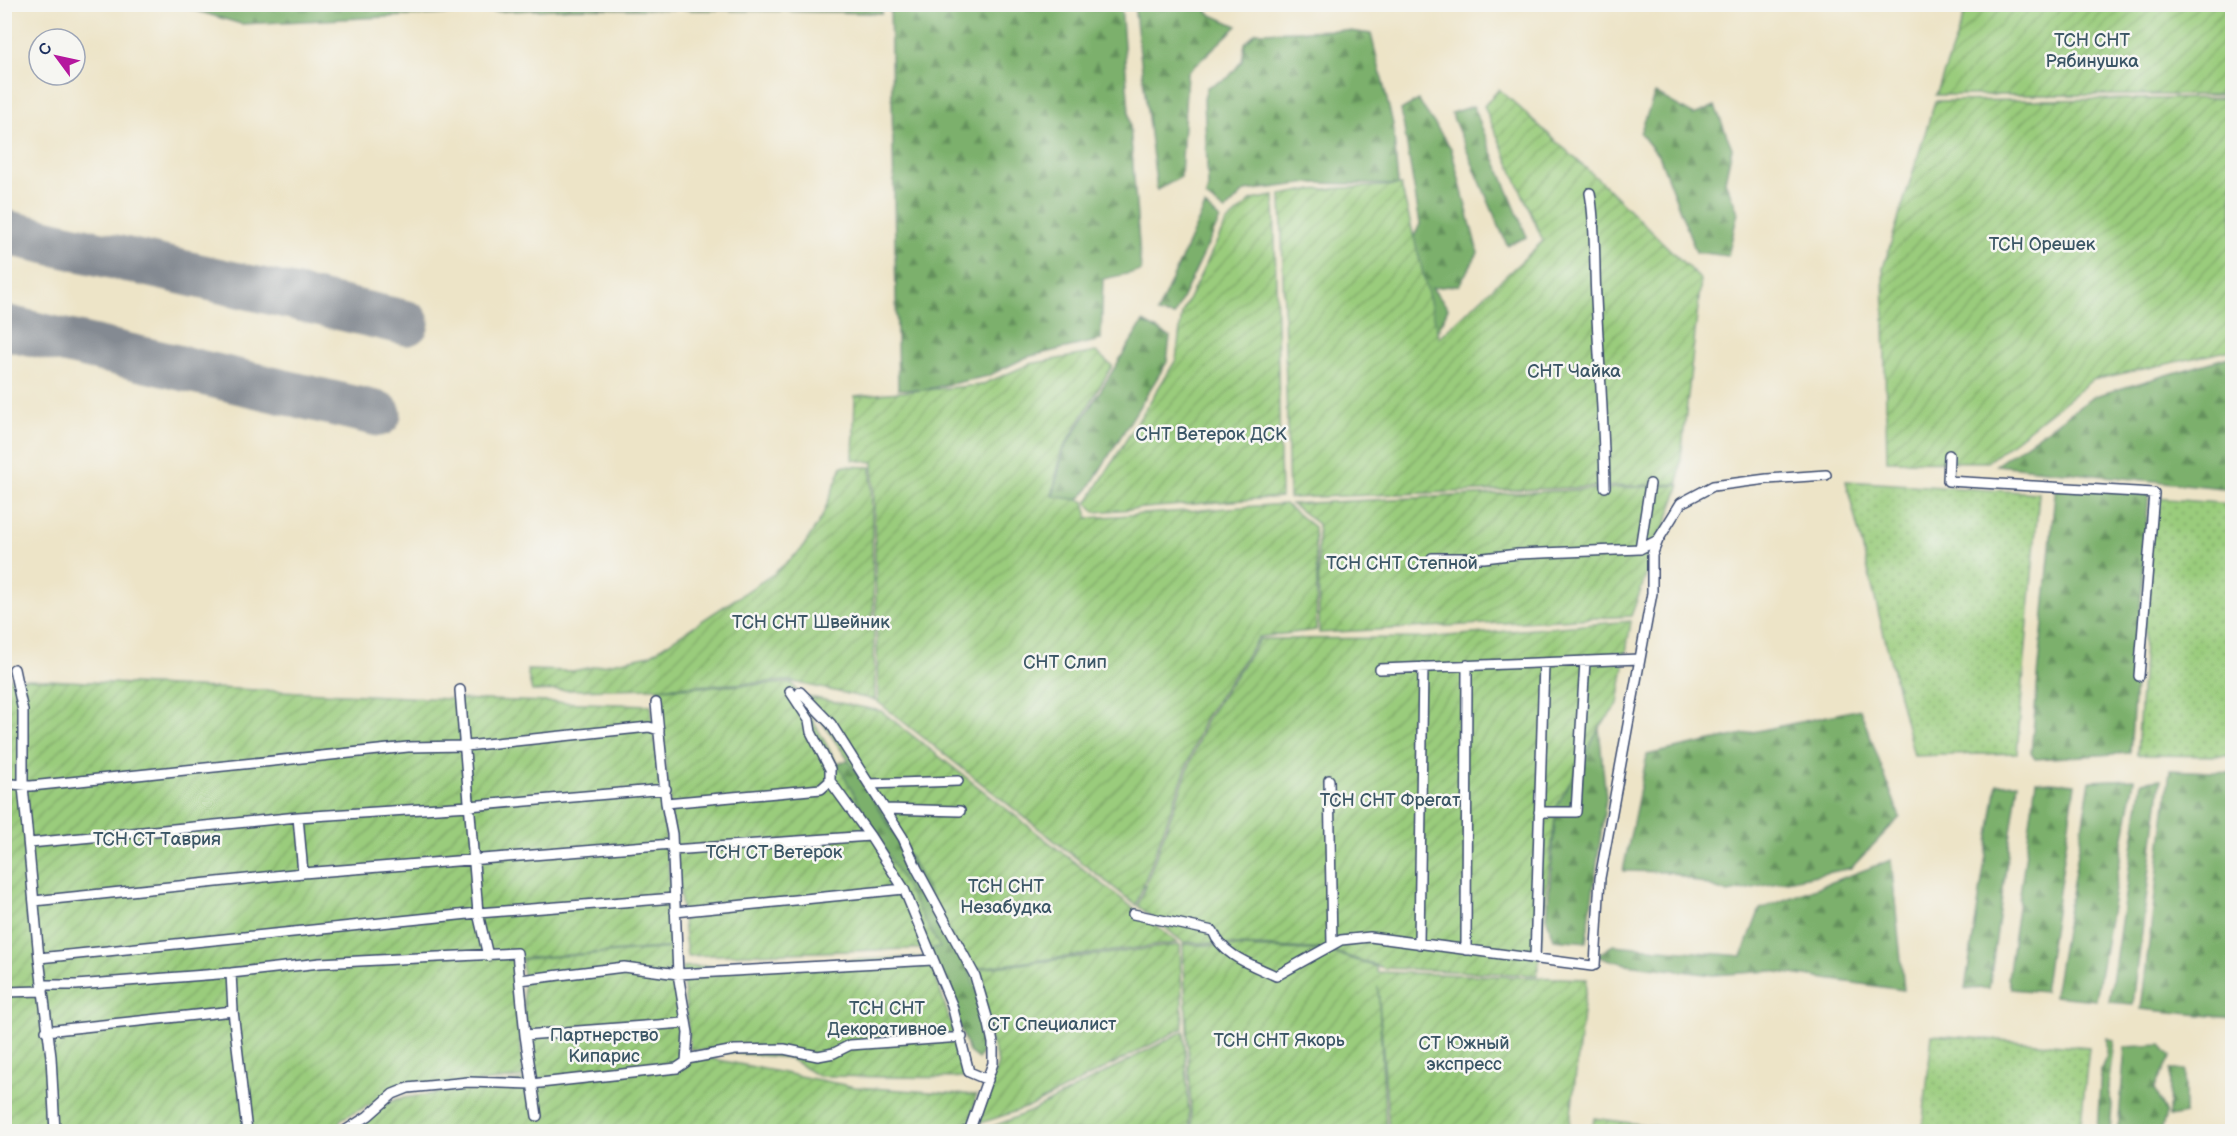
<svg xmlns="http://www.w3.org/2000/svg" width="2237" height="1136" font-family="'Balsamiq Sans',sans-serif">
<style>
.grass{fill:url(#grass-dots);stroke:#5a7e6d;stroke-width:1.5}
.forest{fill:url(#forest-firs);stroke:#4b7065;stroke-width:1.5}
.garden{fill:url(#garden-furrows);stroke:#5a7e6d;stroke-width:1.5}
.lines{fill:none;stroke-linecap:round;stroke-linejoin:round}
.runway{stroke:#848a92;stroke-width:45}
.minor-casing{stroke:#3a4a6e;stroke-width:12}
.minor{stroke:#fff;stroke-width:9}
.labels{text-anchor:middle;dominant-baseline:central;stroke-width:5;stroke-linejoin:round;paint-order:stroke}
.park-label{font-size:18px;fill:#3b5666;stroke:#f6f6f2}
</style>
<defs>
<pattern id="grass-dots" width="8" height="8" patternUnits="userSpaceOnUse" patternTransform="scale(1.5)"><rect width="8" height="8" fill="#9acc7c"/><path d="M2 2h.1M6 6h.1" fill="none" stroke="#7da669" stroke-width="1.8" stroke-linecap="round"/></pattern>
<pattern id="forest-firs" width="22" height="20" patternUnits="userSpaceOnUse" patternTransform="scale(1.5)"><rect width="22" height="20" fill="#7bb06c"/><path d="M5 1l3.5 6h-7zM16 11l3.5 6h-7z" fill="#64905c"/></pattern>
<pattern id="garden-furrows" width="10" height="10" patternUnits="userSpaceOnUse" patternTransform="scale(1.5)"><rect width="10" height="10" fill="#9acc7c"/><path d="M-1 1l2-2M0 10L10 0M9 11l2-2" fill="none" stroke="#7da669"/></pattern>
</defs>
<rect width="100%" height="100%" fill="#f6f6f2"/>
<filter id="ink" filterUnits="userSpaceOnUse"><feTurbulence type="fractalNoise" baseFrequency=".0167" numOctaves="2"/><feDisplacementMap in="SourceGraphic" scale="12" xChannelSelector="R" yChannelSelector="G"/><feConvolveMatrix kernelMatrix="1 2 1 2 8 2 1 2 1" color-interpolation-filters="sRGB"/></filter>
<filter id="wash" filterUnits="userSpaceOnUse"><feTurbulence type="fractalNoise" baseFrequency=".008" numOctaves="4" result="noise"/><feDisplacementMap in="SourceGraphic" scale="24" xChannelSelector="R" yChannelSelector="G"/><feGaussianBlur stdDeviation="1.35" result="paint"/><feColorMatrix in="noise" values="0 0 0 0 0 0 0 0 0 0 0 0 0 0 0 0 0 1.4 0 .05"/><feComposite in="paint" operator="in"/></filter>
<g filter="url(#wash)">
<rect width="100%" height="100%" fill="#ede4c7"/>
<path class="grass" d="M 1846,481 L 2039,493 L 2017,753 L 1914,756 Z
M 2153,498 L 2232,504 L 2232,756 L 2137,755 Z
M 1932,1035 L 2089,1047 L 2080,1131 L 1922,1131 Z"/>
<path class="forest" d="M 882,4 L 882,13 L 575,8 L 241,24 L 177,5 Z
M 890,5 L 1121,5 L 1141,271 L 1103,279 L 1101,340 L 1027,357 L 988,376 L 923,390 L 898,389 Z
M 1134,5 L 1207,5 L 1207,13 L 1237,26 L 1187,73 L 1181,177 L 1157,190 Z
M 1343,30 L 1371,34 L 1393,124 L 1398,185 L 1311,183 L 1245,191 L 1225,211 L 1206,197 L 1208,187 L 1204,99 L 1207,87 L 1228,78 L 1242,61 L 1245,43 L 1256,32 Z
M 1655,93 L 1694,115 L 1715,106 L 1732,148 L 1725,181 L 1738,212 L 1728,256 L 1696,252 L 1660,158 L 1640,133 Z
M 1418,100 L 1451,148 L 1478,253 L 1459,285 L 1432,288 L 1448,308 L 1437,333 L 1429,320 L 1410,245 L 1420,224 L 1401,110 Z
M 1473,106 L 1527,237 L 1507,245 L 1451,113 Z
M 1205,206 L 1220,219 L 1174,316 L 1157,313 Z
M 1143,322 L 1170,337 L 1167,362 L 1087,491 L 1078,500 L 1053,497 L 1063,451 Z
M 2232,356 L 2232,489 L 1996,465 L 2095,396 Z
M 2056,482 L 2149,491 L 2130,753 L 2035,759 L 2031,753 Z
M 1860,709 L 1900,817 L 1851,868 L 1728,893 L 1670,872 L 1623,871 L 1647,755 Z
M 1599,728 L 1606,798 L 1586,942 L 1554,939 L 1547,920 L 1556,808 Z
M 849,761 L 936,901 L 975,984 L 988,1043 L 978,1059 L 969,1052 L 952,1005 L 835,763 Z
M 2170,770 L 2232,773 L 2232,1018 L 2141,1009 Z
M 2134,779 L 2096,1000 L 2054,996 L 2090,781 Z
M 2161,779 L 2133,1004 L 2109,1002 L 2142,782 Z
M 2036,781 L 2075,784 L 2044,992 L 2011,989 L 2008,978 Z
M 2018,783 L 1989,988 L 1965,989 L 1997,784 Z
M 1891,860 L 1904,990 L 1770,971 L 1713,975 L 1626,964 L 1596,956 L 1613,945 L 1742,956 L 1760,909 Z
M 2107,1038 L 2114,1041 L 2108,1089 L 2112,1105 L 2110,1131 L 2097,1131 L 2101,1069 L 2107,1055 Z
M 2161,1045 L 2171,1056 L 2154,1089 L 2166,1114 L 2161,1131 L 2118,1131 L 2125,1047 Z
M 2170,1070 L 2185,1070 L 2185,1114 L 2169,1117 Z"/>
<path class="garden" d="M 1968,4 L 2232,5 L 2232,95 L 1936,95 Z
M 1499,89 L 1600,181 L 1701,280 L 1678,484 L 1289,498 L 1281,195 L 1308,190 L 1401,185 L 1439,338 L 1543,241 L 1484,106 Z
M 2232,98 L 2232,350 L 2092,380 L 1987,462 L 1887,461 L 1883,268 L 1935,101 Z
M 1274,196 L 1281,497 L 1095,512 L 1087,503 L 1176,360 L 1182,313 L 1226,223 L 1252,200 Z
M 1096,352 L 1112,366 L 1061,452 L 1052,496 L 1084,501 L 1088,518 L 1285,504 L 1314,527 L 1317,575 L 1316,630 L 1259,637 L 1204,719 L 1136,905 L 878,702 L 873,462 L 853,460 L 855,396 L 981,385 L 1030,364 Z
M 842,466 L 871,467 L 875,700 L 789,681 L 654,688 L 532,691 L 527,670 L 573,671 L 650,655 L 772,575 L 801,550 L 822,517 Z
M 1680,485 L 1631,616 L 1319,633 L 1318,524 L 1291,504 Z
M 1631,621 L 1618,704 L 1599,728 L 1556,808 L 1537,975 L 1384,968 L 1328,950 L 1183,942 L 1138,906 L 1206,720 L 1260,639 L 1424,638 Z
M 5,678 L 450,699 L 651,705 L 667,847 L 675,947 L 515,959 L 523,1077 L 394,1093 L 341,1119 L 336,1131 L 5,1132 Z
M 792,683 L 940,948 L 687,956 L 657,689 Z
M 804,696 L 881,711 L 1178,943 L 969,969 L 911,859 L 847,758 Z
M 1183,944 L 1327,951 L 1376,967 L 1377,972 L 1587,979 L 1569,1131 L 1389,1131 L 1378,986 L 1386,1131 L 1192,1131 Z
M 1180,945 L 1183,1028 L 1032,1106 L 978,1124 L 998,1063 L 969,970 Z
M 675,948 L 683,1053 L 855,1087 L 976,1095 L 970,1126 L 953,1131 L 341,1132 L 345,1125 L 397,1099 L 527,1080 L 522,959 Z
M 929,957 L 954,1033 L 965,1078 L 818,1076 L 789,1058 L 690,1049 L 682,967 Z
M 1184,1031 L 1190,1131 L 982,1131 L 1034,1110 Z
M 1594,1118 L 1689,1131 L 1592,1131 Z"/>
<g class="lines">
<path class="runway" d="M 4,232 L 407,323
M 4,327 L 379,414"/>
</g>
</g>
<g filter="url(#ink)">
<g class="lines">
<defs>
<path id="minor" d="M 1590,193 C 1596,228 1594,263 1596,298 C 1599,362 1604,424 1605,487
M 1949,455 L 1948,481 L 2154,493 L 2139,676
M 1640,549 L 1650,484
M 1432,558 L 1484,558 L 1518,554 L 1640,549 L 1658,540
M 14,669 L 23,711 L 23,786 L 39,958 L 51,1057 L 55,1132
M 1380,669 L 1640,659
M 460,690 L 478,913 L 488,956
M 790,691 L 809,720 L 811,732 L 830,769 L 830,781 L 870,836 L 904,889 L 952,1005 L 969,1072 L 988,1080
M 800,692 L 831,724 L 903,838 L 917,869 L 975,976 L 989,1024 L 993,1043 L 993,1063 L 970,1129 L 964,1132
M 1329,780 L 1332,945
M 4,783 L 31,786 L 408,747 L 466,746 L 649,727 L 659,730
M 869,784 L 958,781
M 666,803 L 821,789 L 830,781
M 885,809 L 960,811
M 1539,812 L 1576,812 L 1585,661
M 298,817 L 303,873
M 30,843 L 298,817 L 469,806 L 666,789
M 672,850 L 870,836
M 34,901 L 303,873 L 672,844
M 675,912 L 904,889
M 1133,914 L 1213,931 C 1222,956 1253,965 1276,976 L 1341,940 L 1370,937 L 1592,966
M 1419,944 L 1423,667
M 1466,950 L 1467,665
M 39,958 L 478,913 L 675,898
M 1535,959 L 1544,663
M 1595,965 L 1600,878 L 1652,593 L 1652,555 L 1658,540 L 1681,503 L 1713,486 L 1767,479 L 1826,475
M 231,973 L 233,1011 L 247,1132
M 520,980 L 624,967 L 678,974 L 933,960
M 43,985 L 76,985 L 231,973 L 320,963 L 517,953 L 525,1035 L 537,1116
M 4,992 L 43,991
M 46,1031 L 233,1011
M 525,1035 L 684,1023
M 687,1059 L 735,1050 L 784,1049 L 818,1056 L 834,1053 L 850,1045 L 962,1037
M 343,1132 L 368,1116 L 393,1094 L 408,1088 L 468,1082 L 531,1084 L 677,1068 L 686,1062 L 688,1033 L 678,974 L 672,834 L 666,803 L 656,703"/>
</defs>
<use href="#minor" class="minor-casing"/>
<use href="#minor" class="minor"/>
</g>
</g>
<g class="labels">
<g class="park-label">
<text x="2092" y="40">ТСН СНТ<tspan x="2092" dy="21">Рябинушка</tspan></text>
<text x="2042" y="244">ТСН Орешек</text>
<text x="1574" y="371">СНТ Чайка</text>
<text x="1211" y="434">СНТ Ветерок ДСК</text>
<text x="1402" y="563">ТСН СНТ Степной</text>
<text x="811" y="622">ТСН СНТ Швейник</text>
<text x="1065" y="662">СНТ Слип</text>
<text x="1390" y="800">ТСН СНТ Фрегат</text>
<text x="157" y="839">ТСН СТ Таврия</text>
<text x="774" y="852">ТСН СТ Ветерок</text>
<text x="1006" y="886">ТСН СНТ<tspan x="1006" dy="21">Незабудка</tspan></text>
<text x="887" y="1008">ТСН СНТ<tspan x="887" dy="21">Декоративное</tspan></text>
<text x="1052" y="1024">СТ Специалист</text>
<text x="604" y="1035">Партнерство<tspan x="604" dy="21">Кипарис</tspan></text>
<text x="1279" y="1040">ТСН СНТ Якорь</text>
<text x="1464" y="1043">СТ Южный<tspan x="1464" dy="21">экспресс</tspan></text>
</g>
</g>
<rect width="2237" height="1136" fill="none" stroke="#f6f6f2" stroke-width="24"/>
<g transform="translate(57 57) rotate(303)"><circle r="28" fill="#f6f6f2" stroke="#9ea6b7" stroke-width="1.5"/>
<path d="M0-4.5L10 22L0 15L-10 22Z" fill="#b5179e"/>
<text y="-9" font-size="16" font-weight="bold" text-anchor="middle" fill="#1b2f5e">С</text>
</g>
</svg>
